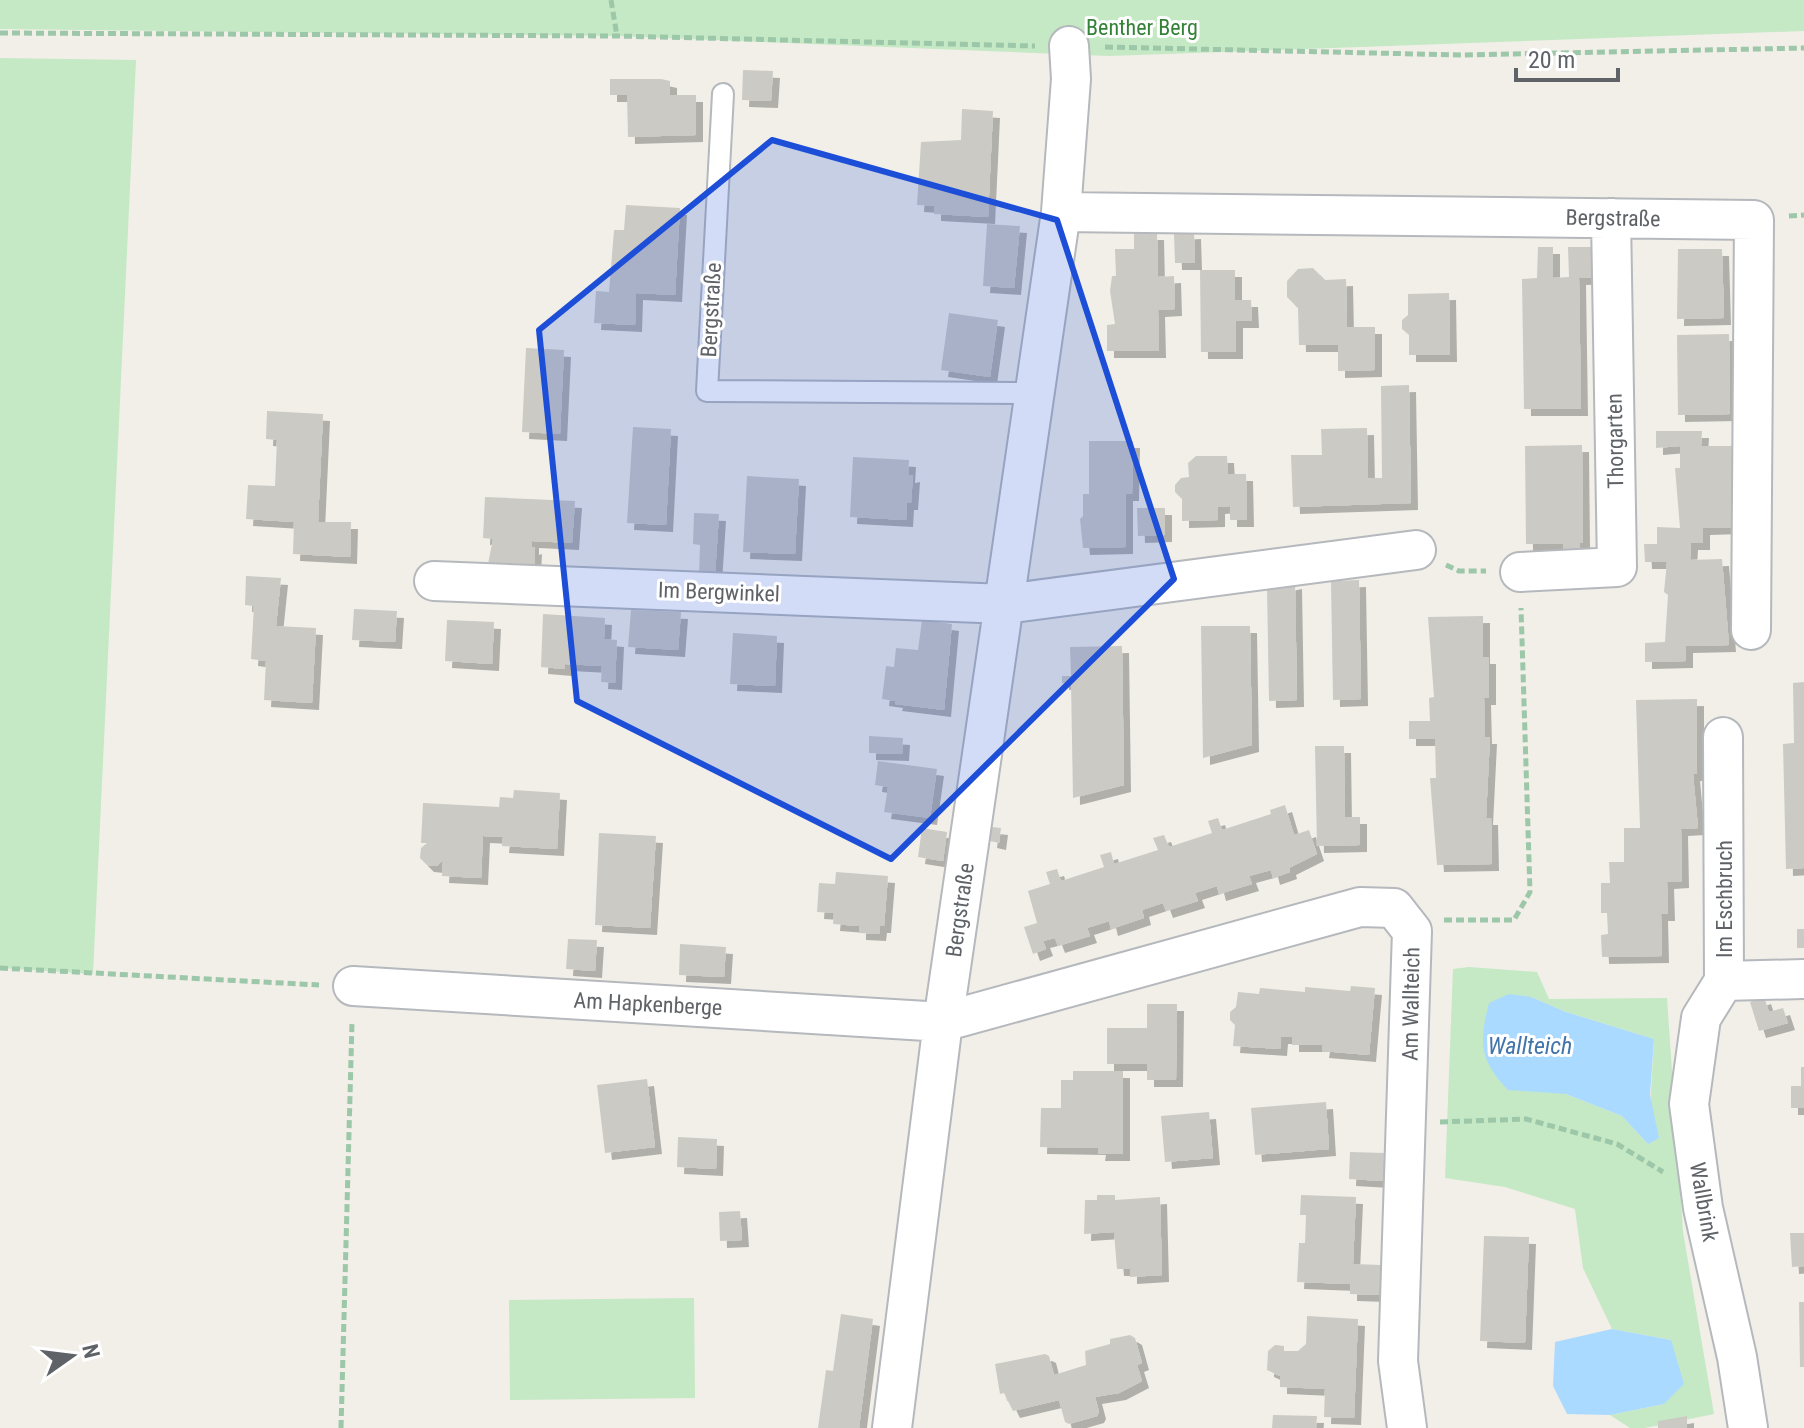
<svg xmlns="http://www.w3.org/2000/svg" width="1804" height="1428" font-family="'Roboto Condensed',sans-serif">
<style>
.green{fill:#c5e8c5;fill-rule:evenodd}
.water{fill:#aadaff}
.building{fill:#cccac5;filter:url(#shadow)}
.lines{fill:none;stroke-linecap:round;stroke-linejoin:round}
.service-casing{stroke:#b5b8bc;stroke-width:24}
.minor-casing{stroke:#b5b8bc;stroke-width:42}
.path{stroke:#9cc7a9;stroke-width:5;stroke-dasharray:8 4;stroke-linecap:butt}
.service{stroke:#fff;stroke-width:20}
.minor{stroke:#fff;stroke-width:38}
.marked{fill:#1d4ed8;fill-opacity:0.2;stroke:#1d4ed8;stroke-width:6;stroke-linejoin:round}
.labels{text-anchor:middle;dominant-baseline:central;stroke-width:6;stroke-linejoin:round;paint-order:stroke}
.park-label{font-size:22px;fill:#348238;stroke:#fff}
.street-label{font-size:22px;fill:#5f6368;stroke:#fff}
.water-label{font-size:24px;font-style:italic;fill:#4174aa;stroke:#fff}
</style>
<defs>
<filter id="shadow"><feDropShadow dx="7" dy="7" stdDeviation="0" flood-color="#0004"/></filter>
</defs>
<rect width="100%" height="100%" fill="#f1efe8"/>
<path class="green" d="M 0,0 L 1804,0 L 1804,31 L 1109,56 L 617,36 L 0,29 Z
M 0,58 L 136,60 L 93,974 L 0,968 Z
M 1469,967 L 1537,972 L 1549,999 L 1667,998 L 1683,1232 L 1714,1414 L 1645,1428 L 1630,1428 L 1610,1415 L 1664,1404 L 1671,1340 L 1612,1329 L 1583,1268 L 1575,1209 L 1505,1187 L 1445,1178 L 1453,969 ZM 1531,997 L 1566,1012 L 1654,1039 L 1648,1144 L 1622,1116 L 1566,1094 Z
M 694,1298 L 695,1398 L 510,1400 L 509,1300 Z"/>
<path class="water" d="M 1509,994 L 1531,997 L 1566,1012 L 1654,1039 L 1650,1095 L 1659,1138 L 1648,1144 L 1622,1116 L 1566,1094 L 1508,1090 C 1479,1060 1479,1042 1489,1003 Z
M 1612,1329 L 1671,1340 L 1684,1384 L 1664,1404 L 1610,1415 L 1567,1414 L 1553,1386 L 1555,1342 Z"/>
<path class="building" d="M 743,70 L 773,71 L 771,101 L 742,100 Z
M 610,79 L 661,79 L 670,81 L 670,95 L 696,95 L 696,135 L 628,137 L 627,95 L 610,95 Z
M 962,109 L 993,111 L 988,217 L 934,214 L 934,206 L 917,205 L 921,142 L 961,140 Z
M 626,205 L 680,208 L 675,295 L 636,293 L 635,325 L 594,323 L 596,291 L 609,292 L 614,230 L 624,230 Z
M 987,224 L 1020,226 L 1014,288 L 983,286 Z
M 1194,232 L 1195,263 L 1175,263 L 1174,233 Z
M 1134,233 L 1157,233 L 1158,277 L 1174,276 L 1175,309 L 1158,310 L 1159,351 L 1107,351 L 1107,325 L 1115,324 L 1110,291 L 1112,276 L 1116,276 L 1115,249 L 1134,249 Z
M 1538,247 L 1553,247 L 1553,278 L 1569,277 L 1568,247 L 1599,247 L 1599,277 L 1579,278 L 1581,409 L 1524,409 L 1522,279 L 1537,278 Z
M 1678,249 L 1722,249 L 1724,318 L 1677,319 Z
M 1313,268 L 1325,280 L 1346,279 L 1347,327 L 1375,327 L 1375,370 L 1338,371 L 1338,345 L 1299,345 L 1298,308 L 1287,297 L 1287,281 L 1298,269 Z
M 1200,270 L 1235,270 L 1235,300 L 1251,300 L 1252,321 L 1236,321 L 1236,352 L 1201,352 Z
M 1449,293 L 1450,355 L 1409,355 L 1409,335 L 1402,329 L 1402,320 L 1408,315 L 1408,294 Z
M 949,313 L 998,320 L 990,377 L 941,370 Z
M 1729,334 L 1730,414 L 1678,415 L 1677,335 Z
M 526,348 L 564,350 L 560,434 L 522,432 Z
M 1409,385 L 1411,503 L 1293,507 L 1291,455 L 1322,455 L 1321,429 L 1367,428 L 1368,478 L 1382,478 L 1381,386 Z
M 267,411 L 323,414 L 318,522 L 351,522 L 350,557 L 293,554 L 294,522 L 246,519 L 248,485 L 275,486 L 277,440 L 266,439 Z
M 633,427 L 671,429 L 666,525 L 627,523 Z
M 1656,431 L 1702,431 L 1701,446 L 1733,446 L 1735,454 L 1734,527 L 1703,528 L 1703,543 L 1691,543 L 1690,560 L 1722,559 L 1729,645 L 1686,646 L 1686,661 L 1645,662 L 1645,643 L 1665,642 L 1668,595 L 1664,592 L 1667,562 L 1645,562 L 1644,544 L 1657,544 L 1657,527 L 1680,528 L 1675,468 L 1680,468 L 1680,446 L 1656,448 Z
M 1089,441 L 1133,441 L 1132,494 L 1126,494 L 1126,547 L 1083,548 L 1080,519 L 1083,516 L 1083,494 L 1089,494 Z
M 1582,445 L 1583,543 L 1580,543 L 1580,554 L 1563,554 L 1563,544 L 1526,544 L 1525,446 Z
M 1196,456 L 1227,456 L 1228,474 L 1246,474 L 1247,520 L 1230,520 L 1230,506 L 1218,507 L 1218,520 L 1182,521 L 1182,499 L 1175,492 L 1175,485 L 1181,478 L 1189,477 L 1188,463 Z
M 853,457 L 909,460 L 908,476 L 913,475 L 911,503 L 907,503 L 906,520 L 850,517 Z
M 747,476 L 799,479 L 795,554 L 743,552 Z
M 485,497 L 575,501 L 572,543 L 532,541 L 532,548 L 535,547 L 534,566 L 488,564 L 493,539 L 483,538 Z
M 1137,508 L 1165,508 L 1165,535 L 1138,536 Z
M 694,513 L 719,514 L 715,575 L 699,575 L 700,545 L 693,544 Z
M 246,576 L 281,578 L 276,626 L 316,628 L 312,703 L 264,700 L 266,661 L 251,659 L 254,606 L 245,605 Z
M 1359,580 L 1361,699 L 1333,700 L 1331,581 Z
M 1295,582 L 1297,700 L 1269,701 L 1267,588 Z
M 354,609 L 397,611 L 395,642 L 352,640 Z
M 631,610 L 681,612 L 678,650 L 628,647 Z
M 543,614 L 605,618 L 604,639 L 617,640 L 615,683 L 601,682 L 602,666 L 565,664 L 565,669 L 541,667 Z
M 1483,616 L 1483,657 L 1489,657 L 1489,698 L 1484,698 L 1485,737 L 1490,737 L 1486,818 L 1491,818 L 1492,864 L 1437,865 L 1430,778 L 1436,778 L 1435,739 L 1409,739 L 1409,721 L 1430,721 L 1429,698 L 1434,697 L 1428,617 Z
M 447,620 L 494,622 L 492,664 L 445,661 Z
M 922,620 L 952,624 L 944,710 L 895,704 L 896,701 L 882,699 L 886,666 L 894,667 L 896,648 L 918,650 Z
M 1201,626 L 1250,626 L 1252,745 L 1203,758 Z
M 733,633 L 777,636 L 775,686 L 730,684 Z
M 1122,646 L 1124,785 L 1073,798 L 1071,683 L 1062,683 L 1062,676 L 1071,676 L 1070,647 Z
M 1804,682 L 1804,868 L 1786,869 L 1783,744 L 1794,743 L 1793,683 Z
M 1697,699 L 1697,774 L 1693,774 L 1698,828 L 1681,829 L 1682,881 L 1667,882 L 1668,914 L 1661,914 L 1662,956 L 1602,957 L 1601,935 L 1608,934 L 1607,913 L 1601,913 L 1601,883 L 1610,883 L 1609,862 L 1624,862 L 1624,828 L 1640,828 L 1636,700 Z
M 869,736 L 903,738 L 902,754 L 869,753 Z
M 1315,746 L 1344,746 L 1345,817 L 1360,817 L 1360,845 L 1317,846 Z
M 878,761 L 937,769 L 930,818 L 884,812 L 888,787 L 875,785 Z
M 514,790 L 560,793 L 557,849 L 502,846 L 503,837 L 483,836 L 481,878 L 442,876 L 443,860 L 437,866 L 427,865 L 420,858 L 421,848 L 427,843 L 421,843 L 423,803 L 499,807 L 500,797 L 513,798 Z
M 1285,805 L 1294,835 L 1309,830 L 1317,854 L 1289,868 L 1290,872 L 1273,878 L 1271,870 L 1249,876 L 1252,884 L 1219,894 L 1217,886 L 1195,893 L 1198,901 L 1166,911 L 1163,903 L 1142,910 L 1144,918 L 1111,929 L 1109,921 L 1087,928 L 1090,936 L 1058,946 L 1055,938 L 1043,941 L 1046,949 L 1033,954 L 1024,927 L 1037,923 L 1028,891 L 1050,884 L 1046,872 L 1057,869 L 1061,881 L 1104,867 L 1100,855 L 1111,852 L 1114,864 L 1158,850 L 1153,838 L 1164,835 L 1169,847 L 1212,833 L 1208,821 L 1218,818 L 1222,830 L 1271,814 L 1270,810 Z
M 992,827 L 1001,828 L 999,843 L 990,841 Z
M 922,828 L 947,832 L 943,861 L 918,857 Z
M 599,833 L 656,836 L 650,928 L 595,925 Z
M 836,872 L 888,876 L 884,926 L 880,926 L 879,934 L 859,933 L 859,926 L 833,924 L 834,913 L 817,912 L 819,883 L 835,884 Z
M 1797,929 L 1804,929 L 1804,948 L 1797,948 Z
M 568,939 L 597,940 L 595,971 L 566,969 Z
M 680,944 L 726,947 L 724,977 L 679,975 Z
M 1351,986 L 1375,988 L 1369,1055 L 1322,1051 L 1323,1045 L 1292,1045 L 1292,1037 L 1281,1037 L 1280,1049 L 1233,1046 L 1235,1025 L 1230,1020 L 1230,1012 L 1236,1007 L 1238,992 L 1259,994 L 1260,988 L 1305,992 L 1305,987 L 1350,991 Z
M 1764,997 L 1769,1012 L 1783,1008 L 1788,1023 L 1759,1031 L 1750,1002 Z
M 1147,1004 L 1177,1004 L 1176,1080 L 1147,1080 L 1147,1064 L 1107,1064 L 1107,1028 L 1147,1028 Z
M 1801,1067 L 1804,1067 L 1804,1108 L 1791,1108 L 1791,1086 L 1801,1086 Z
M 1073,1071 L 1123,1071 L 1123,1154 L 1098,1154 L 1099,1148 L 1040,1147 L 1041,1108 L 1061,1108 L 1061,1080 L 1073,1080 Z
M 647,1079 L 655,1147 L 605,1153 L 597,1085 Z
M 1326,1102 L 1329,1149 L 1255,1155 L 1251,1108 Z
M 1209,1112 L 1213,1158 L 1165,1162 L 1161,1116 Z
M 678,1137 L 717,1139 L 716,1169 L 677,1167 Z
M 1350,1152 L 1384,1153 L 1383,1181 L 1349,1179 Z
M 1097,1195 L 1115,1195 L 1115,1200 L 1160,1197 L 1162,1275 L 1130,1277 L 1130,1269 L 1117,1269 L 1114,1232 L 1084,1234 L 1085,1200 L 1097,1200 Z
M 1301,1195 L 1356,1197 L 1353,1264 L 1381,1265 L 1380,1295 L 1350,1294 L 1350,1284 L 1297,1282 L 1299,1243 L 1305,1243 L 1306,1215 L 1300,1215 Z
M 740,1211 L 742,1240 L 720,1241 L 719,1212 Z
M 1790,1233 L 1804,1233 L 1804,1266 L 1792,1267 Z
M 1484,1236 L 1529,1237 L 1525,1343 L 1480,1341 Z
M 1799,1302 L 1804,1302 L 1804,1367 L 1800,1367 Z
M 841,1314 L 873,1319 L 859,1428 L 818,1428 L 826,1370 L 833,1371 Z
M 1307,1316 L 1358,1319 L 1354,1418 L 1324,1417 L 1325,1389 L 1280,1387 L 1280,1376 L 1267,1370 L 1268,1351 L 1275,1345 L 1284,1346 L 1284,1351 L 1298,1351 L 1306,1344 Z
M 1130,1335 L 1135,1338 L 1142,1363 L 1137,1365 L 1142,1381 L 1119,1393 L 1095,1397 L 1099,1412 L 1097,1416 L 1069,1424 L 1065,1422 L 1059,1400 L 1013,1411 L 1004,1393 L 1000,1394 L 995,1364 L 1045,1354 L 1049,1356 L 1054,1375 L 1086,1365 L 1085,1351 L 1110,1344 L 1110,1339 Z
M 1273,1415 L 1317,1416 L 1316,1428 L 1272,1428 Z
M 1687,1416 L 1687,1428 L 1658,1428 L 1658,1421 Z"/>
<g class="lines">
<defs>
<path id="service" d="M 723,94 L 707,391 L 1033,393"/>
<path id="minor" d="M 1061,212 L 1754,220 L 1751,630
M 1520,572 L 1617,567 L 1611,218
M 434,581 L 1005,604 L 1416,550
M 1723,737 L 1724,981 L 1804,979
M 1724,981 L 1701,1018 L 1689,1104 L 1703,1208 L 1737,1357 L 1748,1428
M 353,986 L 943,1022 L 1360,907 L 1394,908 L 1412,931 L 1398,1361 L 1407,1428
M 892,1428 L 943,1022 L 1061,212 L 1071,79 L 1069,46"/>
</defs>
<use href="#service" class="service-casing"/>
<use href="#minor" class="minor-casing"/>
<path class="path" d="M 611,0 L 617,36
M 0,33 L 617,36 L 1035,46
M 1105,47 L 1463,55 L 1804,48
M 1789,216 L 1804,215
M 1446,565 L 1459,571 L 1486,571
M 1444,920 L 1514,920 L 1530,892 L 1521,608
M 0,968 L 319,985
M 1440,1122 L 1526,1119 L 1617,1144 L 1663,1172
M 341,1428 L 352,1022"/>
<use href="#service" class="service"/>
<use href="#minor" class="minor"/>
</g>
<path class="marked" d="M 772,140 L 1057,220 L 1174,579 L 891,859 L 577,701 L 539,330 Z"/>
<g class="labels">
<g class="park-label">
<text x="1142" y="27">Benther Berg</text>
</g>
<g class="street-label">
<text transform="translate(1613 218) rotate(1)">Bergstraße</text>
<text transform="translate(711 310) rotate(-87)">Bergstraße</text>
<text transform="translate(1615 441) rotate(-91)">Thorgarten</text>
<text transform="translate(719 592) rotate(2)">Im Bergwinkel</text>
<text transform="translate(1724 899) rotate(-90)">Im Eschbruch</text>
<text transform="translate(960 910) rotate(-82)">Bergstraße</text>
<text transform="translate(648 1004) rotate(3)">Am Hapkenberge</text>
<text transform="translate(1411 1004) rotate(-89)">Am Wallteich</text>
<text transform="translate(1704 1202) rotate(80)">Wallbrink</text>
</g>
<g class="water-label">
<text x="1530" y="1046">Wallteich</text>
</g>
</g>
<g transform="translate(72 1356) rotate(76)" stroke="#ffffff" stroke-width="6" paint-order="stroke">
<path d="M0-6L14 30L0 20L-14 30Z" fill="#5f6368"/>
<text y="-12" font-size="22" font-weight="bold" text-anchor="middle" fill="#5f6368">N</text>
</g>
<path d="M1516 68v12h102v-12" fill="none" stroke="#5f6368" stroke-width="4"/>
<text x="1528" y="68" font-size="24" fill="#5f6368" stroke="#ffffff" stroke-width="6" paint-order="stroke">20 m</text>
</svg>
